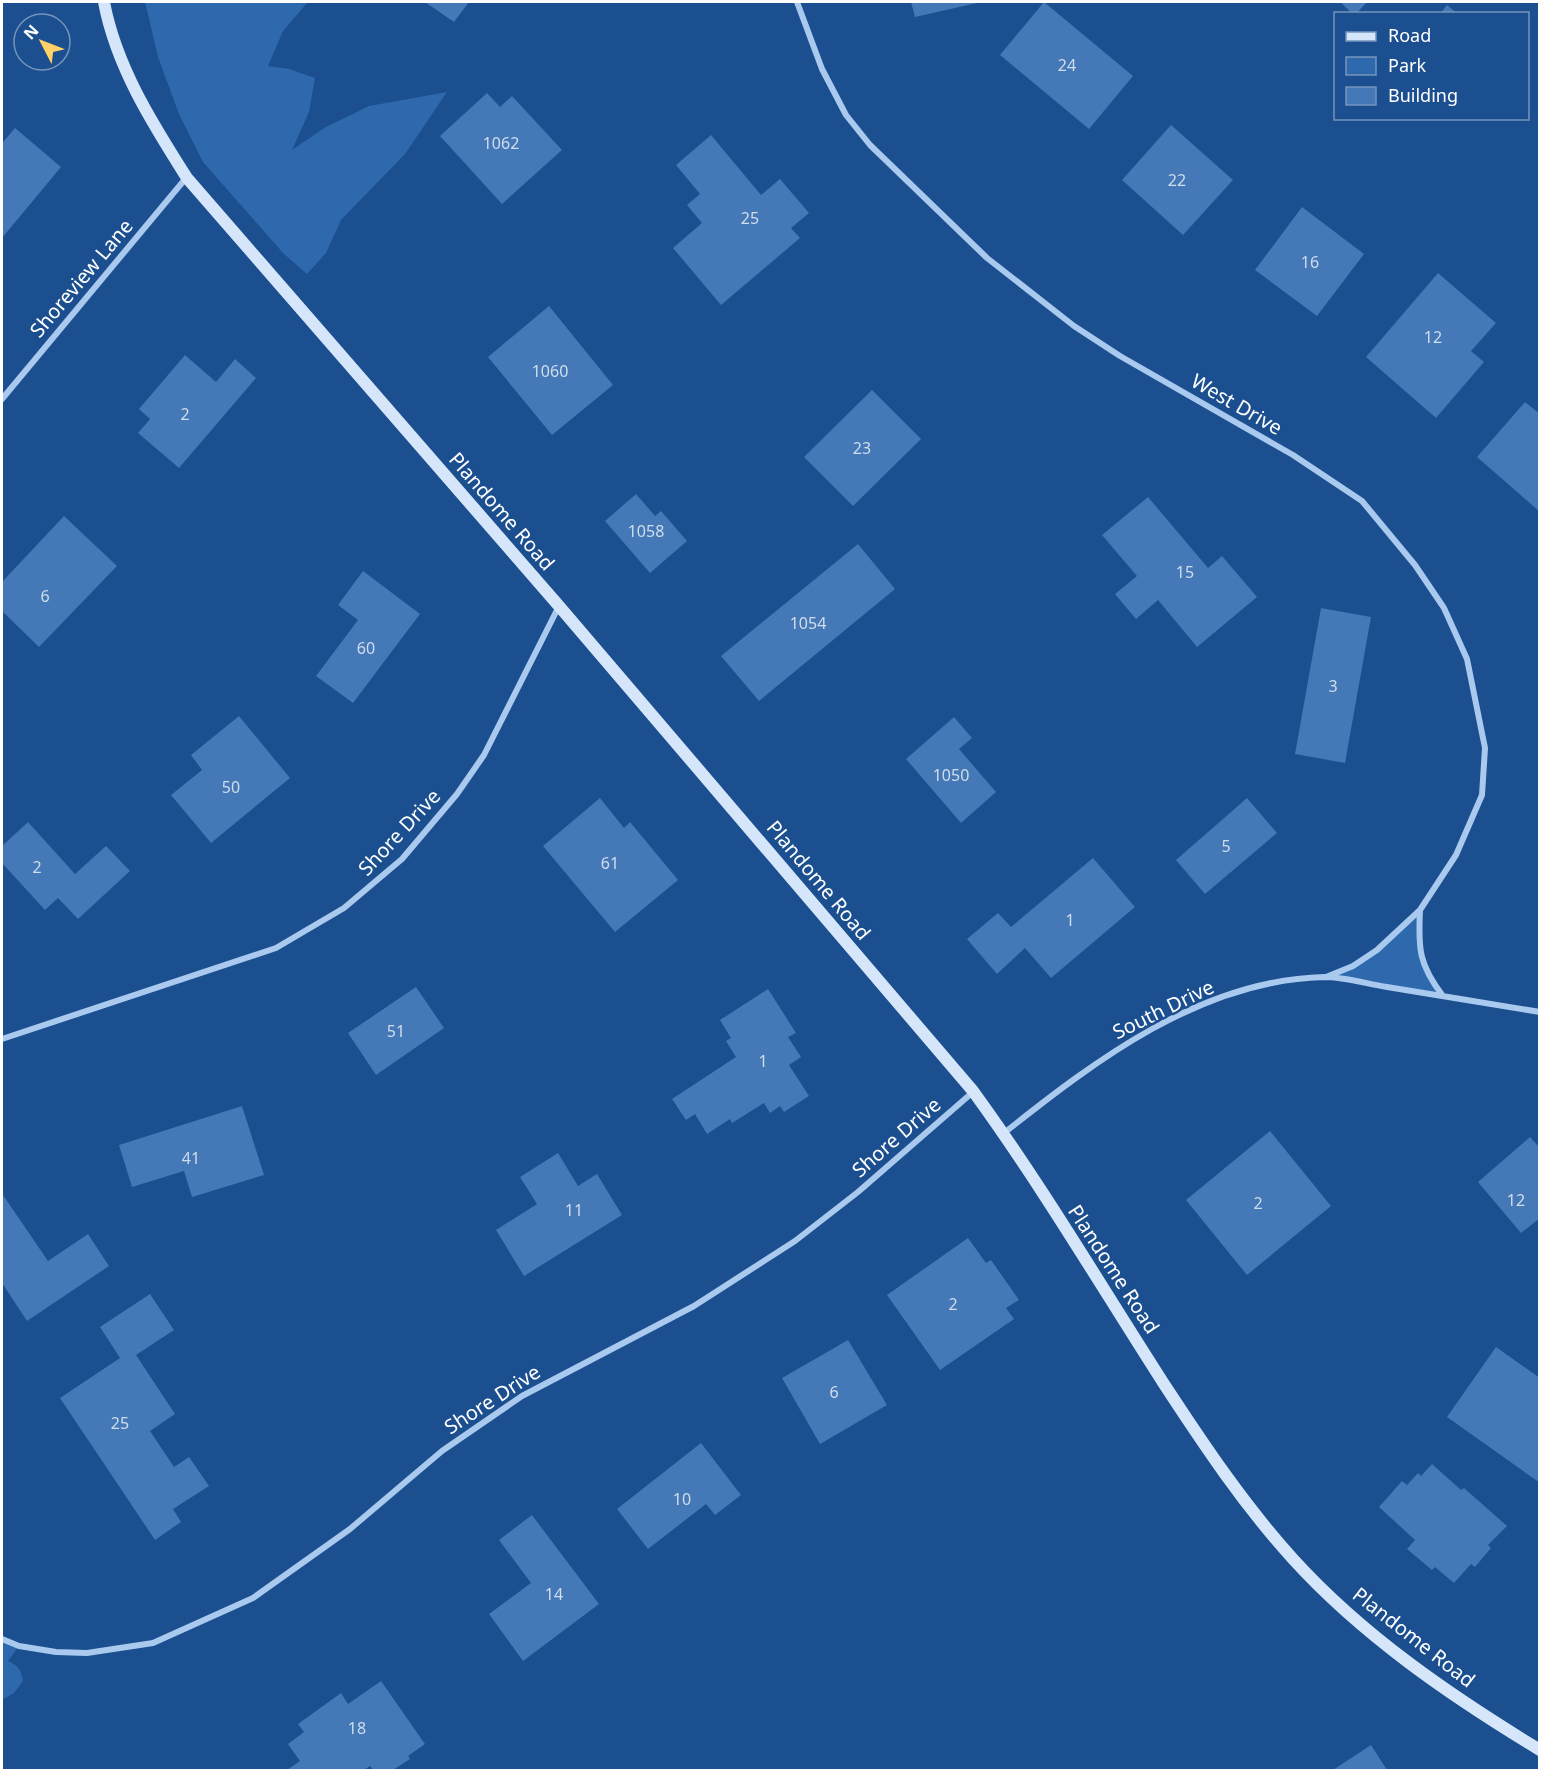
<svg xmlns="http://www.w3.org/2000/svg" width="1541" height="1772" font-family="'Noto Sans',sans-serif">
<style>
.green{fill:#2e69ad}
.building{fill:#4478b7}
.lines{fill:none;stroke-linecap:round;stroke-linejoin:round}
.street{stroke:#a9c9ee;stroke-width:6}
.secondary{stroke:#d6e6fa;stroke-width:12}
.labels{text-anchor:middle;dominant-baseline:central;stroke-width:5;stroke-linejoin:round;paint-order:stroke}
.number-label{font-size:16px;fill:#d0dded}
.street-label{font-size:20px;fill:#fff;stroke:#1b4f8f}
</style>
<rect width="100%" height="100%" fill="#1b4f8f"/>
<path class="green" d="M 145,2 L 308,2 L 283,31 L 268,66 L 289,69 L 315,78 L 309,112 L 292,150 L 324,128 L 369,106 L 447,92 L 405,154 L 341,220 L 326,253 L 307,274 L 284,254 L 203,162 L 179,114 L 158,57 Z
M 1420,910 L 1421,955 L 1443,996 L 1326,977 L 1353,966 L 1377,950 Z
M 2,1639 L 19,1646 L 8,1661 C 19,1666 21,1670 23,1681 L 14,1693 L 2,1700 Z"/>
<path class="building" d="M 425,2 L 469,2 L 454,22 Z
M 911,2 L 977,2 L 977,3 L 915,17 Z
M 1044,2 L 1133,76 L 1089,129 L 1000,55 Z
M 1340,2 L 1367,2 L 1356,14 L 1353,14 Z
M 1447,5 L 1458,14 L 1440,14 Z
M 487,93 L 500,107 L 512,96 L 562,150 L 502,204 L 440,136 Z
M 1171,125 L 1233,180 L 1183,235 L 1122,180 Z
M 15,128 L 61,167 L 2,238 L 2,141 L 3,142 Z
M 711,135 L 761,195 L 780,179 L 809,213 L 791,228 L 800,238 L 721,305 L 673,248 L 702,223 L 687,205 L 700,194 L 676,165 Z
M 1302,207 L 1364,254 L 1317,316 L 1255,270 Z
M 1438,273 L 1496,323 L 1471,351 L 1484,362 L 1436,418 L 1366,357 Z
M 549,306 L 613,385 L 552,435 L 488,357 Z
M 185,355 L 216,382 L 235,359 L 256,378 L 179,468 L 138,433 L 150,419 L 139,409 Z
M 872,390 L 921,439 L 853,506 L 804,457 Z
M 1525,402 L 1540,414 L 1540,512 L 1477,457 Z
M 636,494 L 655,516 L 661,511 L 687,541 L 650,573 L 605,521 Z
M 1148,497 L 1208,568 L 1222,556 L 1257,597 L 1197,647 L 1158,600 L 1136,619 L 1115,594 L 1137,576 L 1102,535 Z
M 64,516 L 117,566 L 39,647 L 2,611 L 2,582 Z
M 858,544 L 895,589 L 759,701 L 721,656 Z
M 363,571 L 420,614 L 353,703 L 316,676 L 358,620 L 338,605 Z
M 1321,608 L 1371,617 L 1345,763 L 1295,754 Z
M 239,716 L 290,778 L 211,843 L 171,795 L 202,770 L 191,755 Z
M 954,717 L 972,738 L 959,749 L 996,792 L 961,823 L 906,759 Z
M 600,798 L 624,828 L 630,822 L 678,880 L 615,932 L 543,846 Z
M 1247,798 L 1277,833 L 1205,894 L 1176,860 Z
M 28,822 L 75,874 L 106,846 L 130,871 L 78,919 L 58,898 L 45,910 L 2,863 L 2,846 Z
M 1093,858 L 1135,907 L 1051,978 L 1025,948 L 997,974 L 967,939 L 998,913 L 1011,927 Z
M 416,987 L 444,1028 L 376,1075 L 348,1033 Z
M 768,989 L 796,1033 L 788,1037 L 801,1057 L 789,1065 L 809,1096 L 784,1112 L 780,1106 L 770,1113 L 764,1103 L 732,1123 L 730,1119 L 707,1134 L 695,1114 L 686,1120 L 672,1099 L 736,1057 L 726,1041 L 731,1038 L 720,1020 Z
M 242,1106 L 264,1175 L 192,1197 L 184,1171 L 132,1187 L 119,1145 Z
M 1270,1131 L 1331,1206 L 1247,1275 L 1186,1200 Z
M 1530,1137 L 1540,1148 L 1540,1218 L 1521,1233 L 1478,1182 Z
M 558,1153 L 578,1186 L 597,1174 L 622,1215 L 524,1276 L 496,1230 L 537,1204 L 520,1177 Z
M 3,1195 L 48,1261 L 88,1234 L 109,1266 L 27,1321 L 2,1283 Z
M 968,1238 L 986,1263 L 991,1260 L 1019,1300 L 1006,1308 L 1014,1319 L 940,1370 L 887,1295 Z
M 150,1294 L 174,1330 L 136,1355 L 175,1414 L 150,1431 L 174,1467 L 189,1457 L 209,1486 L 173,1509 L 181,1522 L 155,1540 L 60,1398 L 120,1358 L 100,1327 Z
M 848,1340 L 887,1405 L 820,1444 L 782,1378 Z
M 1496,1347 L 1540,1378 L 1540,1483 L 1447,1417 Z
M 701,1443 L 741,1495 L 715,1515 L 706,1504 L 648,1549 L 617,1509 Z
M 1432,1464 L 1461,1490 L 1464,1488 L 1507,1526 L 1488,1545 L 1491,1548 L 1475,1567 L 1471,1564 L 1454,1583 L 1435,1567 L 1432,1570 L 1407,1549 L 1415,1540 L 1379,1507 L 1402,1481 L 1407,1485 L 1418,1473 L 1421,1476 Z
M 532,1515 L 599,1604 L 523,1661 L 489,1614 L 531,1583 L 499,1540 Z
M 381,1681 L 425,1744 L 408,1756 L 410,1759 L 393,1770 L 373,1770 L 370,1766 L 364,1770 L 287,1770 L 300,1761 L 288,1744 L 304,1732 L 298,1724 L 341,1693 L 348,1704 Z
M 1371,1745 L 1387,1770 L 1333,1770 Z"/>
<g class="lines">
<path class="street" d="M 797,2 L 822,69 L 846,115 L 870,145 L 987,258 L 1074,326 L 1120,356 L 1293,455 L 1362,501 L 1415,565 L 1444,608 L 1467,659 L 1485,748 L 1482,795 L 1456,855 L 1420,910 L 1377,950 L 1353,966 L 1326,977
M 2,399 L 186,178
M 1420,910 C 1418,949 1419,965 1443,996
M 2,1039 L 276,948 L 344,908 L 402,859 L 457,794 L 484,755 L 559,606
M 1004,1133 C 1096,1060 1201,980 1324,977 C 1345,977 1367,984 1387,987 C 1438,995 1489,1004 1540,1012
M 2,1639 L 19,1646 L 56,1652 L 87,1653 L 153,1643 L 253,1598 L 350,1529 L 442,1451 L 522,1396 L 694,1306 L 795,1241 L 858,1192 L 973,1092"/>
<path class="secondary" d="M 104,2 C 116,66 152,123 187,178 L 559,606 L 973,1091 C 1042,1186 1101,1286 1164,1384 C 1204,1445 1244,1505 1293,1559 C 1363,1636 1451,1696 1540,1750"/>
</g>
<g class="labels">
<g class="number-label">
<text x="1067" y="65">24</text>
<text x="501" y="143">1062</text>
<text x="1177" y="180">22</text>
<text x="750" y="218">25</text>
<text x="1310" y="262">16</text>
<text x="1433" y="337">12</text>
<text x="550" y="371">1060</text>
<text x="185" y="414">2</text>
<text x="862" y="448">23</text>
<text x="646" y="531">1058</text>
<text x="1185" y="572">15</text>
<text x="45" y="596">6</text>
<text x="808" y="623">1054</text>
<text x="366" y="648">60</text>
<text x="1333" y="686">3</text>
<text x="951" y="775">1050</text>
<text x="231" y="787">50</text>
<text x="1226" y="846">5</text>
<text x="610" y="863">61</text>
<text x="37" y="867">2</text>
<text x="1070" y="920">1</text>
<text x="396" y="1031">51</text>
<text x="763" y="1061">1</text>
<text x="191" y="1158">41</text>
<text x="1516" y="1200">12</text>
<text x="1258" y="1203">2</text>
<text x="574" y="1210">11</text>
<text x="953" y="1304">2</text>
<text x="834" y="1392">6</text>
<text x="120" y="1423">25</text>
<text x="682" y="1499">10</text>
<text x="554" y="1594">14</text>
<text x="357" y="1728">18</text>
</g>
<g class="street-label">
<text transform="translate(81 278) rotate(-50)">Shoreview Lane</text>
<text transform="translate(1237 404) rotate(30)">West Drive</text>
<text transform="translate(502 511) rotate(49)">Plandome Road</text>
<text transform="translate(399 832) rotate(-47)">Shore Drive</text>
<text transform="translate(819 880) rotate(50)">Plandome Road</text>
<text transform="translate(1163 1009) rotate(-26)">South Drive</text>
<text transform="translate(896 1137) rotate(-41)">Shore Drive</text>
<text transform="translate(1114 1269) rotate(57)">Plandome Road</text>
<text transform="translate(492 1399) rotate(-33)">Shore Drive</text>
<text transform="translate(1414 1637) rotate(38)">Plandome Road</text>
</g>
</g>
<rect width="1541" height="1772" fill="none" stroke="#ffffff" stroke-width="6"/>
<rect x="1334" y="12" width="195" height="108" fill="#1b4f8f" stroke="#7695bc" stroke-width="1.5"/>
<rect x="1346" y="32" width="30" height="9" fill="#d6e6fa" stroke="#7695bc" stroke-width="1.5"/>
<text x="1388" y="42" font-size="18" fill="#ffffff">Road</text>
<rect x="1346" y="57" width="30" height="18" fill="#2e69ad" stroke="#7695bc" stroke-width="1.5"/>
<text x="1388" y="72" font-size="18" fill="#ffffff">Park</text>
<rect x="1346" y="87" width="30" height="18" fill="#4478b7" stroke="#7695bc" stroke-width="1.5"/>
<text x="1388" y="102" font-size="18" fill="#ffffff">Building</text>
<g transform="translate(42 42) rotate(312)"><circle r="28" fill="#1b4f8f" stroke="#7695bc" stroke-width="1.5"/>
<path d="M0-4.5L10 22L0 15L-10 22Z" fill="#ffd166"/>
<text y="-9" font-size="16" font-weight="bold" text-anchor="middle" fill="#ffffff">N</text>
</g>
</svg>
